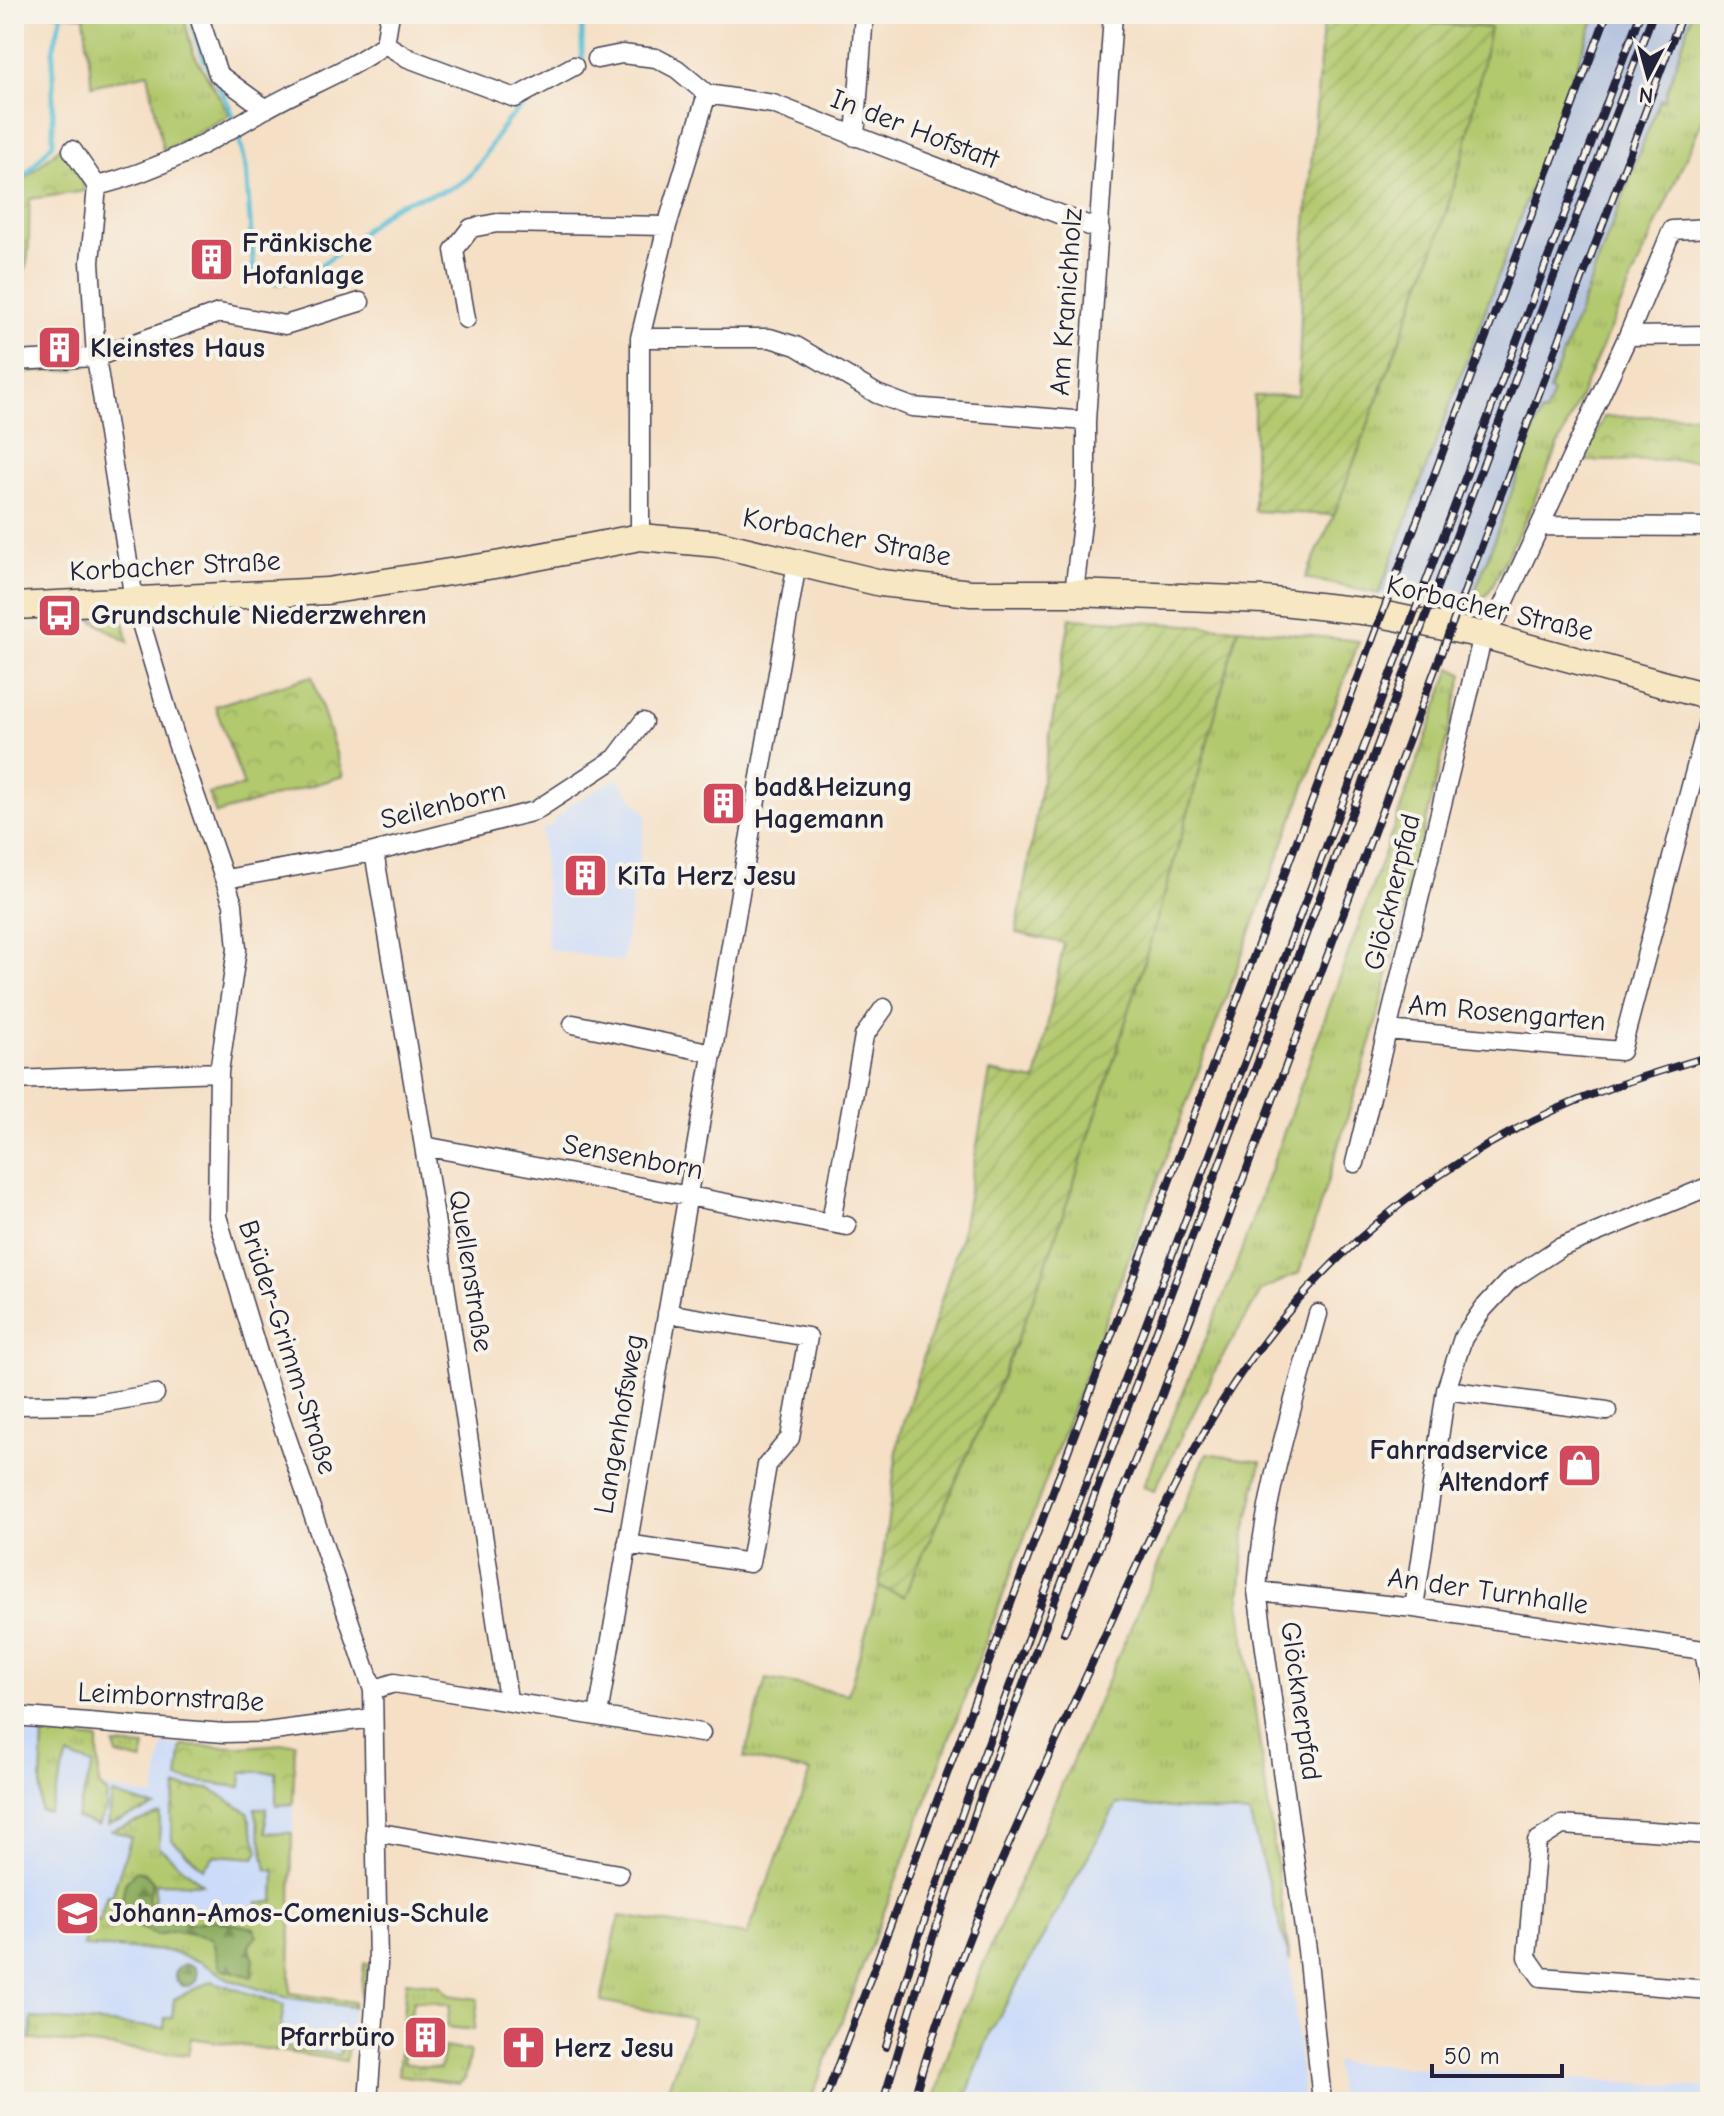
<svg xmlns="http://www.w3.org/2000/svg" width="1724" height="2116" font-family="'Comic Neue',sans-serif">
<style>
.built{fill:#cbdbf9}
.railway{fill:#b7c5de}
.grass{fill:url(#grass-tufts);stroke:#6a7654;stroke-width:2}
.forest{fill:url(#forest-firs);stroke:#58684e;stroke-width:2}
.park{fill:url(#park-crowns);stroke:#6a7654;stroke-width:2}
.garden{fill:url(#garden-furrows);stroke:#6a7654;stroke-width:2}
.lines{fill:none;stroke-linecap:round;stroke-linejoin:round}
.stream{stroke:#59bfd6;stroke-width:5}
.street-casing{stroke:#423e50;stroke-width:21}
.secondary-casing{stroke:#423e50;stroke-width:29}
.street{stroke:#fff;stroke-width:18}
.secondary{stroke:#f7e8c3;stroke-width:26}
.rail-casing{stroke:#22223b;stroke-width:8}
.rail{stroke:#f7f3e8;stroke-width:5;stroke-dasharray:15;stroke-linecap:butt}
.labels{text-anchor:middle;dominant-baseline:central;stroke-width:8;stroke-linejoin:round;paint-order:stroke}
.street-label{font-size:28px;fill:#22223b;stroke:#f7f3e8}
.poi-label{font-size:28px;font-weight:bold;fill:#22223b;stroke:#f7f3e8;text-anchor:start}
</style>
<defs>
<pattern id="grass-tufts" width="24" height="20" patternUnits="userSpaceOnUse" patternTransform="scale(2)"><rect width="24" height="20" fill="#b2c96e"/><path d="M3 7l-1-3M5 7V3M7 7l1-3M15 17l-1-3M17 17v-4M19 17l1-3" fill="none" stroke="#99ac60"/></pattern>
<pattern id="forest-firs" width="22" height="20" patternUnits="userSpaceOnUse" patternTransform="scale(2)"><rect width="22" height="20" fill="#8dad61"/><path d="M5 1l3.5 6h-7zM16 11l3.5 6h-7z" fill="#738c51"/></pattern>
<pattern id="park-crowns" width="20" height="18" patternUnits="userSpaceOnUse" patternTransform="scale(2)"><rect width="20" height="18" fill="#b2c96e"/><path d="M2 6a3 3 0 1 1 6 0M12 15a3 3 0 1 1 6 0" fill="none" stroke="#99ac60"/></pattern>
<pattern id="garden-furrows" width="10" height="10" patternUnits="userSpaceOnUse" patternTransform="scale(2)"><rect width="10" height="10" fill="#b2c96e"/><path d="M-1 1l2-2M0 10L10 0M9 11l2-2" fill="none" stroke="#99ac60"/></pattern>
</defs>
<rect width="100%" height="100%" fill="#f7f3e8"/>
<filter id="ink" filterUnits="userSpaceOnUse"><feTurbulence type="fractalNoise" baseFrequency=".0125" numOctaves="2"/><feDisplacementMap in="SourceGraphic" scale="16" xChannelSelector="R" yChannelSelector="G"/><feConvolveMatrix kernelMatrix="1 2 1 2 8 2 1 2 1" color-interpolation-filters="sRGB"/></filter>
<filter id="wash" filterUnits="userSpaceOnUse"><feTurbulence type="fractalNoise" baseFrequency=".006" numOctaves="4" result="noise"/><feDisplacementMap in="SourceGraphic" scale="32" xChannelSelector="R" yChannelSelector="G"/><feGaussianBlur stdDeviation="1.8" result="paint"/><feColorMatrix in="noise" values="0 0 0 0 0 0 0 0 0 0 0 0 0 0 0 0 0 1.4 0 .05"/><feComposite in="paint" operator="in"/></filter>
<g filter="url(#wash)">
<rect width="100%" height="100%" fill="#f5dfc5"/>
<path class="built" d="M 617,778 L 647,816 L 622,962 L 548,949 L 542,829 L 553,825 L 554,818 L 566,812 L 565,807 Z
M 14,1731 L 98,1740 L 99,1787 L 154,1797 L 163,1745 L 242,1747 L 295,1743 L 290,1993 L 354,2002 L 346,2061 L 191,2038 L 188,2055 L 14,2038 Z
M 1117,1804 L 1249,1814 L 1290,1961 L 1304,2102 L 964,2102 L 990,2033 Z
M 1335,2062 L 1710,2088 L 1710,2102 L 1339,2102 Z"/>
<path class="railway" d="M 1596,14 L 1692,14 L 1663,101 L 1660,100 L 1549,391 L 1553,393 L 1545,414 L 1541,413 L 1471,601 L 1463,600 L 1451,608 L 1379,594 Z"/>
<path class="grass" d="M 54,14 L 183,14 L 193,52 L 230,115 L 163,151 L 148,73 L 92,86 L 84,16 Z
M 1398,14 L 1596,14 L 1379,594 L 1305,578 L 1334,515 L 1439,235 L 1465,149 L 1489,28 L 1397,19 Z
M 1692,14 L 1710,14 L 1710,103 L 1528,514 L 1489,592 L 1480,602 L 1470,605 L 1541,413 L 1545,414 L 1553,393 L 1549,391 L 1660,99 L 1664,101 Z
M 82,365 L 74,370 L 29,372 L 14,383 L 14,368 Z
M 90,619 L 124,620 L 128,642 Z
M 1238,628 L 1359,641 L 906,1855 L 810,2102 L 663,2102 L 693,2019 L 601,2001 L 619,1916 L 747,1935 L 811,1772 L 744,1758 L 766,1679 L 848,1694 L 879,1587 L 904,1596 L 1003,1375 L 1050,1253 L 1153,927 Z
M 1451,668 L 1463,674 L 1373,1035 L 1299,1273 L 1262,1290 L 1221,1359 L 1154,1491 L 1143,1487 L 1231,1279 Z
M 1207,1453 L 1261,1462 L 1245,1533 L 1240,1604 L 1290,1961 L 1249,1814 L 1117,1804 L 990,2033 L 964,2102 L 933,2102 L 958,2022 Z
M 43,1733 L 98,1740 L 99,1786 L 107,1793 L 106,1809 L 98,1825 L 76,1818 L 93,1765 L 68,1756 L 49,1812 L 40,1810 Z
M 114,1745 L 145,1747 L 142,1761 L 117,1755 Z
M 112,1794 L 155,1807 L 108,1824 Z
M 255,1808 L 266,1808 L 266,1832 L 292,1833 L 290,1993 L 354,2002 L 353,2007 L 285,1997 L 231,1980 L 200,1962 L 167,1951 L 83,1946 L 92,1919 L 99,1921 L 107,1895 L 112,1896 L 131,1837 L 112,1830 L 160,1814 L 159,1847 L 202,1884 L 155,1883 L 154,1908 L 256,1912 L 257,1902 L 274,1902 L 275,1871 L 267,1870 Z
M 364,1963 L 368,1964 L 368,2028 L 358,2026 Z
M 211,1981 L 284,2005 L 278,2046 L 339,2055 L 342,2042 L 348,2043 L 346,2061 L 191,2038 L 188,2055 L 30,2039 L 32,2018 L 164,2028 L 165,2018 L 172,2018 L 174,1999 Z
M 406,1981 L 439,1985 L 449,1995 L 478,1999 L 474,2030 L 447,2027 L 450,2005 L 413,2000 L 403,2063 L 440,2069 L 444,2047 L 470,2051 L 465,2079 L 459,2084 L 398,2075 Z"/>
<path class="forest" d="M 135,1871 L 145,1873 L 153,1882 L 148,1899 L 162,1919 L 176,1916 L 189,1924 L 212,1920 L 254,1928 L 257,1935 L 249,1946 L 254,1959 L 252,1977 L 220,1968 L 212,1938 L 176,1931 L 157,1935 L 118,1918 L 125,1884 Z
M175 1975a11 11 0 1 1 22 0a11 11 0 1 1-22 0Z"/>
<path class="park" d="M 60,147 L 71,155 L 86,191 L 30,199 C 27,225 35,272 14,287 L 14,189 Z
M 1710,415 L 1710,460 L 1583,461 L 1604,417 Z
M 312,676 L 343,776 L 216,814 L 209,794 L 244,786 L 215,706 Z
M 295,1743 L 293,1804 L 276,1805 L 276,1772 L 242,1772 L 241,1787 L 178,1779 L 182,1746 L 242,1747 Z
M 177,1787 L 211,1789 L 248,1813 L 259,1851 L 255,1858 L 215,1855 L 203,1868 L 172,1840 L 171,1813 Z"/>
<path class="garden" d="M 1324,14 L 1490,28 L 1465,149 L 1439,235 L 1334,515 L 1254,511 L 1254,396 L 1298,395 L 1303,260 Z
M 1070,618 L 1238,628 C 1184,837 1121,1046 1051,1250 C 1010,1368 955,1482 904,1596 L 879,1587 L 899,1436 L 961,1236 L 990,1072 L 1036,1081 L 1064,943 L 1016,933 Z"/>
<g class="lines">
<path class="stream" d="M 193,26 C 201,66 225,87 235,122
M 582,69 L 582,14
M 238,132 L 246,168 L 254,274 C 292,311 363,225 393,207 C 416,193 446,197 467,178 C 487,161 494,132 514,114 C 530,99 553,89 571,77
M 14,189 L 53,143 L 53,50 L 62,14"/>
</g>
</g>
<g filter="url(#ink)">
<g class="lines">
<defs>
<path id="street" d="M 198,14 L 218,74 L 266,109
M 385,44 L 408,58 L 515,98 L 574,66
M 597,59 L 622,54 L 656,58 L 677,69 L 707,94 L 773,104 L 1100,230
M 855,137 L 864,14
M 72,150 L 97,186 L 90,262 L 96,357 L 134,600 L 177,743 L 233,904 L 237,949 L 219,1072 L 217,1216 L 259,1356 L 373,1690 L 378,1964 L 368,2102
M 97,186 C 158,171 212,141 265,109 C 307,85 345,73 385,44 L 390,14
M 667,226 L 707,94
M 466,319 L 454,250 L 471,228 L 497,223 L 667,226 L 640,338 L 640,537
M 1628,336 L 1710,335
M 640,338 L 770,338 L 796,346 L 877,394 L 912,407 L 1086,421
M 14,361 L 96,357 L 219,313 L 285,325 L 360,302
M 1540,526 L 1710,527
M 1074,593 L 1086,488 L 1086,421 L 1113,14
M 374,852 L 424,1146 L 508,1699
M 226,879 L 374,852 L 535,811 L 616,758 L 643,722
M 573,1024 L 713,1053
M 1387,1030 L 1621,1051 L 1710,714
M 14,1080 L 219,1072
M 424,1146 L 847,1226
M 1355,1163 L 1483,635 L 1499,614 L 1628,336 L 1672,230 L 1710,228
M 831,1222 L 864,1036 L 884,1008
M 1318,1314 C 1293,1406 1263,1495 1257,1591 L 1307,1950 L 1322,2102
M 1446,1390 L 1607,1411
M 14,1405 L 95,1404 L 155,1394
M 627,1544 L 750,1563 L 767,1465 L 790,1438 L 808,1337 L 667,1313
M 1257,1591 L 1414,1608 L 1710,1651
M 1414,1608 L 1446,1390 L 1463,1338 L 1483,1309 L 1509,1281 L 1559,1248 L 1710,1186
M 1704,1651 L 1710,1684
M 373,1690 L 394,1683 L 701,1733
M 598,1715 L 797,563
M 14,1716 L 224,1733 L 266,1732 L 373,1718
M 375,1832 L 619,1874
M 1710,1835 L 1562,1825 L 1537,1841 L 1527,1957 L 1541,1977 L 1710,1990"/>
<path id="secondary" d="M 14,606 L 327,591 L 501,564 L 640,537 L 719,544 L 881,583 L 971,593 L 1074,593 L 1264,600 L 1371,612 L 1483,635 L 1710,697"/>
</defs>
<use href="#street" class="street-casing"/>
<use href="#secondary" class="secondary-casing"/>
<use href="#street" class="street"/>
<use href="#secondary" class="secondary"/>
<defs>
<path id="rail" d="M 1064,1633 L 1161,1397 L 1682,14
M 886,2047 L 916,1945 L 970,1791 L 1640,14
M 824,2102 L 1607,14
M 883,2102 L 929,1949 L 980,1799 L 1653,14
M 913,2102 C 954,1956 1018,1822 1082,1685 C 1126,1591 1166,1493 1220,1405 C 1296,1283 1405,1184 1534,1120 C 1590,1092 1650,1074 1710,1056"/>
</defs>
<use href="#rail" class="rail-casing"/>
<use href="#rail" class="rail"/>
</g>
</g>
<defs>
<symbol id="building-square" viewBox="-11 -11 22 22"><rect x="-9" y="-9" width="18" height="18" rx="4" fill="#d1495b" stroke="#f7f3e8"/><path d="M-4-6H4V6H1V3H-1V6H-4ZM-2.5-4.3h1.7v1.8h-1.7ZM.8-4.3h1.7v1.8H.8ZM-2.5-1h1.7V.8h-1.7ZM.8-1h1.7V.8H.8Z" fill="#fff"/></symbol>
<symbol id="bus-square" viewBox="-11 -11 22 22"><rect x="-9" y="-9" width="18" height="18" rx="4" fill="#d1495b" stroke="#f7f3e8"/><path d="M-5-6H5V4H4V6H2V4H-2V6H-4V4H-5ZM-3.5-4V0h7V-4ZM-3.5 1.2v1.5H-2V1.2ZM2 1.2v1.5H3.5V1.2Z" fill="#fff"/></symbol>
<symbol id="shop-square" viewBox="-11 -11 22 22"><rect x="-9" y="-9" width="18" height="18" rx="4" fill="#d1495b" stroke="#f7f3e8"/><path d="M-5-2.5h2.3a2.7 3.5 0 0 1 5.4 0H5L5.5 6h-11ZM-1.5-2.5h3a1.5 2.3 0 0 0-3 0Z" fill="#fff"/></symbol>
<symbol id="school-square" viewBox="-11 -11 22 22"><rect x="-9" y="-9" width="18" height="18" rx="4" fill="#d1495b" stroke="#f7f3e8"/><path d="M0-5L7-2L0 1L-7-2ZM-4 1L0 2.5L4 1V4Q0 6-4 4Z" fill="#fff"/></symbol>
<symbol id="church-square" viewBox="-11 -11 22 22"><rect x="-9" y="-9" width="18" height="18" rx="4" fill="#d1495b" stroke="#f7f3e8"/><path d="M-1.2-6h2.4v3.5h3.3v2.4h-3.3V6h-2.4V-.1h-3.3v-2.4h3.3Z" fill="#fff"/></symbol>
</defs>
<g fill-rule="evenodd">
<use href="#building-square" x="186" y="234" width="51" height="51"/>
<use href="#building-square" x="34" y="322" width="51" height="51"/>
<use href="#bus-square" x="34" y="590" width="51" height="51"/>
<use href="#building-square" x="698" y="778" width="51" height="51"/>
<use href="#building-square" x="560" y="850" width="51" height="51"/>
<use href="#shop-square" x="1554" y="1440" width="51" height="51"/>
<use href="#school-square" x="52" y="1888" width="51" height="51"/>
<use href="#building-square" x="400" y="2012" width="51" height="51"/>
<use href="#church-square" x="498" y="2022" width="51" height="51"/>
</g>
<g class="labels">
<g class="street-label">
<text transform="translate(915 129) rotate(21)">In der Hofstatt</text>
<text transform="translate(1066 302) rotate(-86)">Am Kranichholz</text>
<text transform="translate(847 537) rotate(11)">Korbacher Straße</text>
<text transform="translate(175 566) rotate(-3)">Korbacher Straße</text>
<text transform="translate(1490 608) rotate(13)">Korbacher Straße</text>
<text transform="translate(443 805) rotate(-14)">Seilenborn</text>
<text transform="translate(1392 892) rotate(-76)">Glöcknerpfad</text>
<text transform="translate(1507 1013) rotate(5)">Am Rosengarten</text>
<text transform="translate(633 1157) rotate(11)">Sensenborn</text>
<text transform="translate(471 1271) rotate(81)">Quellenstraße</text>
<text transform="translate(288 1347) rotate(72)">Brüder-Grimm-Straße</text>
<text transform="translate(619 1424) rotate(-80)">Langenhofsweg</text>
<text transform="translate(1488 1591) rotate(8)">An der Turnhalle</text>
<text transform="translate(171 1697) rotate(3)">Leimbornstraße</text>
<text transform="translate(1301 1701) rotate(82)">Glöcknerpfad</text>
</g>
<g class="poi-label">
<text x="242" y="243">Fränkische<tspan x="242" dy="32">Hofanlage</tspan></text>
<text x="90" y="348">Kleinstes Haus</text>
<text x="91" y="615">Grundschule Niederzwehren</text>
<text x="754" y="787">bad&amp;Heizung<tspan x="754" dy="32">Hagemann</tspan></text>
<text x="617" y="876">KiTa Herz Jesu</text>
<text x="1548" y="1450" text-anchor="end">Fahrradservice<tspan x="1548" dy="32">Altendorf</tspan></text>
<text x="109" y="1913">Johann-Amos-Comenius-Schule</text>
<text x="395" y="2037" text-anchor="end">Pfarrbüro</text>
<text x="554" y="2048">Herz Jesu</text>
</g>
</g>
<rect width="1724" height="2116" fill="none" stroke="#f7f3e8" stroke-width="48"/>
<g transform="translate(1648 76) rotate(186)" stroke="#f7f3e8" stroke-width="6" paint-order="stroke">
<path d="M0-6L14 30L0 20L-14 30Z" fill="#22223b"/>
<text y="-12" font-size="22" font-weight="bold" text-anchor="middle" fill="#22223b">N</text>
</g>
<path d="M1432 2064v12h130v-12" fill="none" stroke="#22223b" stroke-width="4"/>
<text x="1444" y="2064" font-size="24" fill="#22223b" stroke="#f7f3e8" stroke-width="6" paint-order="stroke">50 m</text>
</svg>
